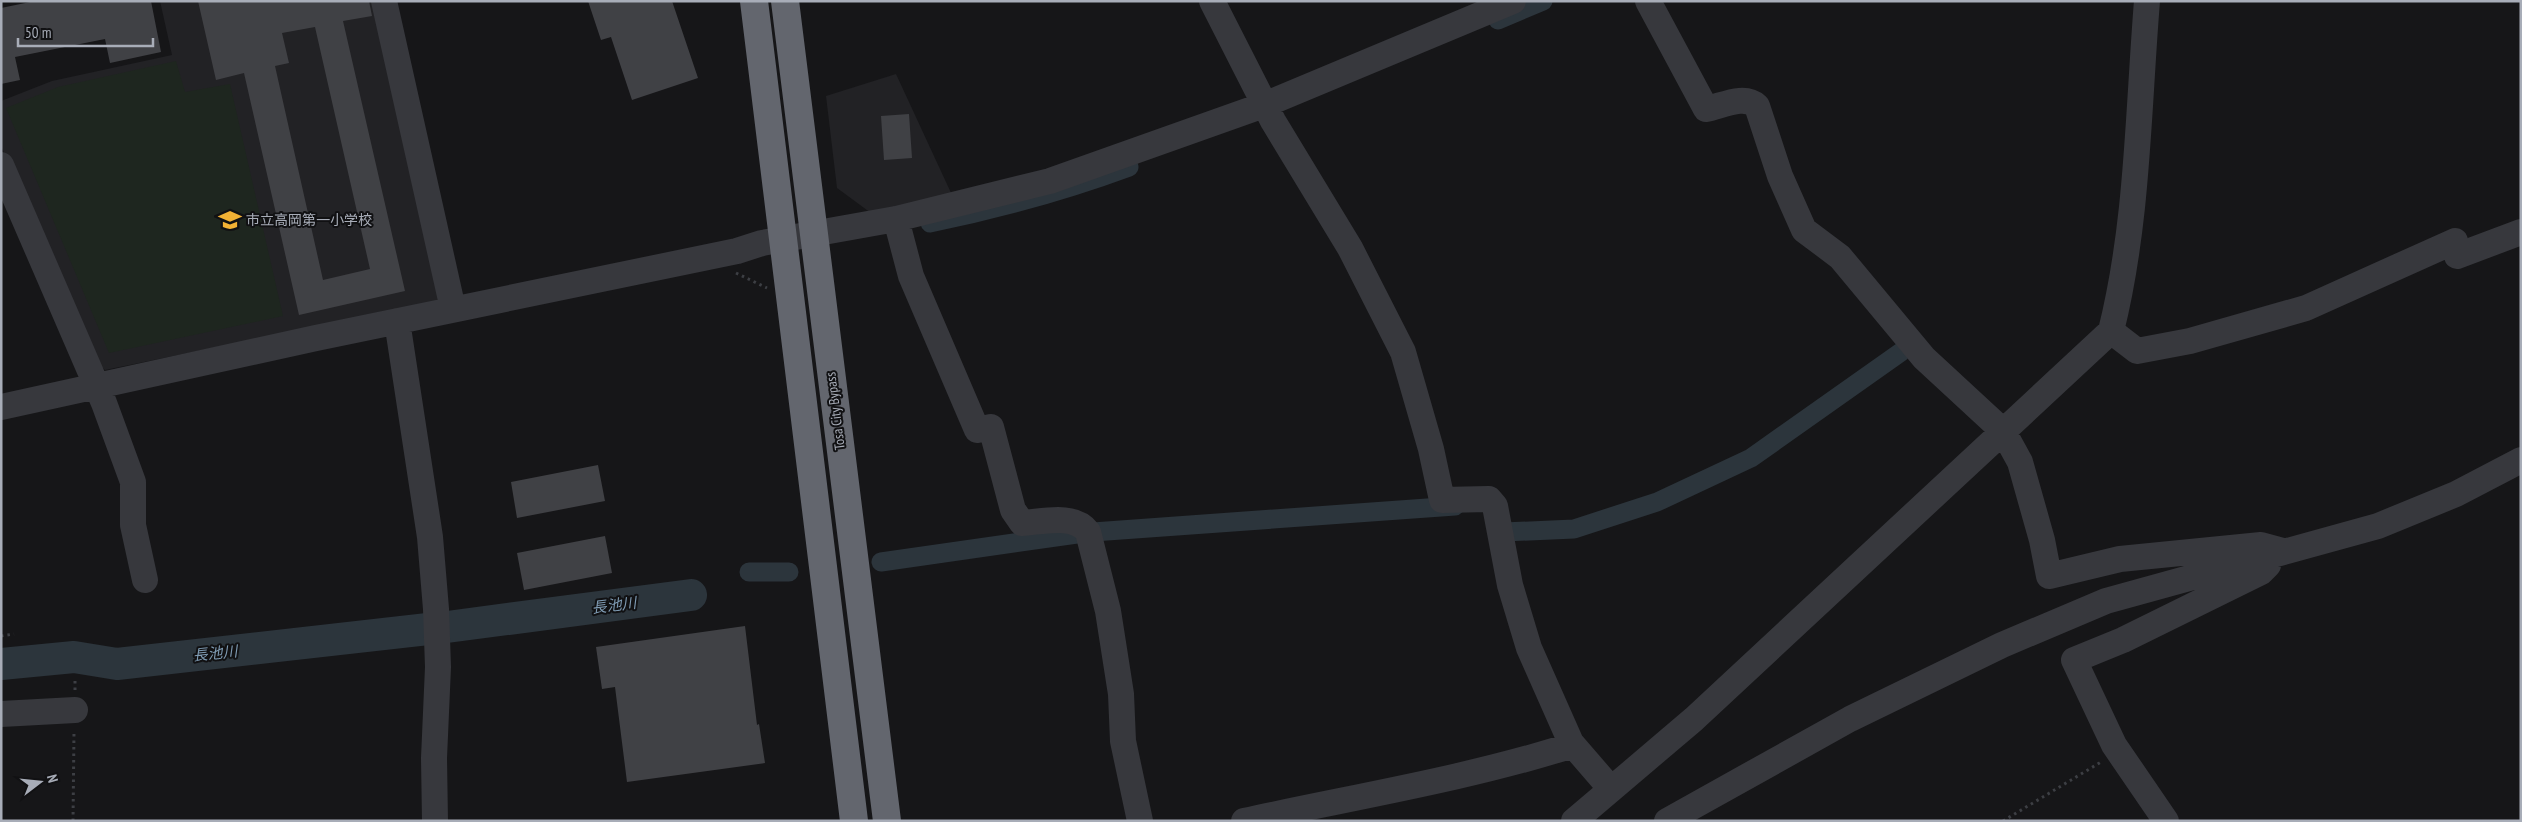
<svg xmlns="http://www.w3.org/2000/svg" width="2522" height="822" font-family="'PT Sans Narrow','Noto Sans JP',sans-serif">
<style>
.built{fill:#222225}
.pitch{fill:#1e261f}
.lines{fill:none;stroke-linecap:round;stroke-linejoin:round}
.canal{stroke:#2c353c;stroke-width:19}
.river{stroke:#2c353c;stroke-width:32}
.building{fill:#404145;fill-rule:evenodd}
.path{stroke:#3d3f44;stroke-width:3;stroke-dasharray:2.5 4;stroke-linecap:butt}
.minor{stroke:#37383d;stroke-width:26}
.highway{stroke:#63666e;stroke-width:28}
.labels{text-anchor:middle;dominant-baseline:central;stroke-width:4;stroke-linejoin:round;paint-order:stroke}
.poi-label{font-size:14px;fill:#a8adb8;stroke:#111113;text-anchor:start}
.street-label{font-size:14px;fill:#a8adb8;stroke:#111113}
.water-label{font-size:15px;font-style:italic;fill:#7f9bb3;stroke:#111113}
</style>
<rect width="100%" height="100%" fill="#161618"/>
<path class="built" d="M 160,1 L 375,1 L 440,301 L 105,370 L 95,360 L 1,146 L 1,101 L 52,81 L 172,55 Z
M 896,74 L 952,195 L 871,213 L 837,188 L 826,96 Z"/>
<path class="pitch" d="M 176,61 L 185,92 L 230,84 L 283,316 L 109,353 L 6,108 L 58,87 Z"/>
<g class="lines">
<path class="canal" d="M 1498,20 L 1543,1
M 930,223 C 998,209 1064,191 1129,167
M 1093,532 L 1455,506
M 1504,532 L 1574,529 L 1657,502 L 1751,458 L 1901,352
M 881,562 L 1084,533
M 749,572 L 789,572"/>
<path class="river" d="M 447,627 L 691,595
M 1,664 L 74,657 L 117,664 L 428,629"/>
</g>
<path class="building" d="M 35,1 L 151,1 L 161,52 L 110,63 L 105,39 L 15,57 L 20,80 L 1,84 L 1,8 Z
M 198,1 L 369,1 L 372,16 L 343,21 L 405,291 L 299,315 L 244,73 L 216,80 ZM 315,27 L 370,269 L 323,280 L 275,66 L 289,63 L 282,33 Z
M 588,1 L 672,1 L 698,78 L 632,100 L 611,37 L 601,40 Z
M 909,114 L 912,158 L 884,160 L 881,116 Z
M 598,465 L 605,501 L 517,518 L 511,482 Z
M 605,536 L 612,573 L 524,590 L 517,553 Z
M 745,626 L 757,725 L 759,724 L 765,763 L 627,782 L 615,687 L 602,689 L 596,647 Z"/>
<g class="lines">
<path class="path" d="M 736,273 L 767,288
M 1,636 L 14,634
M 75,690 L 75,677
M 73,821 L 74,731
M 2003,821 L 2101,762"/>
<path class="minor" d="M 384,1 L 453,309
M 1212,1 L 1273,121 L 1350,248 L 1403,352 L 1431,449 L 1442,500 L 1489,499 L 1495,506 L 1510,585 L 1529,648 L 1572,745
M 1648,1 L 1706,109 C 1722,106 1744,94 1757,106 L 1780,176 L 1804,230 L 1840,257 L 1924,358 L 2003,431 L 2020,462 L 2042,540 L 2049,576 L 2120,559 L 2261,545 L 2283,551
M 1,165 L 104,403 L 133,482 L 133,525 L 145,580
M 896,219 L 911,276 L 977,430 L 991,427 L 1013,510 L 1022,523 C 1042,522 1074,513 1088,532 L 1108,611 L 1121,694 L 1123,741 L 1140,821
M 397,321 L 430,537 L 436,609 L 438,667 L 434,758 L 435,821
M 2111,331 L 2137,351 L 2190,341 L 2306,308 L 2455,241 L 2457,256 L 2521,232
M 1,407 L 316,338 L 737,251 L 762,243 L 896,219 L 1050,181 L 1264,105 L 1513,1
M 1,714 L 75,710
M 1244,821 C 1353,797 1466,779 1573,745 L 1611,789
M 1574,821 L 1694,719 L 2111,331 C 2138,223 2138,111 2147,1
M 1667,821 L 1850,719 L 2002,645 L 2106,601 L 2378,526 L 2456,494 L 2521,460
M 2166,821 L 2114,745 L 2074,660 L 2123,640 L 2261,572 L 2268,565"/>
<path class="highway" d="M 754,1 L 854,821
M 785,1 L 887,821"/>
</g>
<defs>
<symbol id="school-bare" viewBox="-9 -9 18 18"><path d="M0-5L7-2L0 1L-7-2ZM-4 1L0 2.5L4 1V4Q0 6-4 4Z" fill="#f2b134" stroke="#111113" stroke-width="2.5" paint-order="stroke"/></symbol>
</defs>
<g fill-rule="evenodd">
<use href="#school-bare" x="214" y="204" width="32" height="32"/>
</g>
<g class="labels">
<g class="poi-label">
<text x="246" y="220">市立高岡第一小学校</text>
</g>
<g class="street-label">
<text transform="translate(835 411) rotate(-97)">Tosa City Bypass</text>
</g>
<g class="water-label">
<text transform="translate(614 605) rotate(-7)">長池川</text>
<text transform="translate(215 653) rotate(-6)">長池川</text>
</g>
</g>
<rect width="2522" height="822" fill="none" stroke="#a8adb8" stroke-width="5"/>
<g transform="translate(40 782) rotate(74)" stroke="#111113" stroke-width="4" paint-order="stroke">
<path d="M0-4L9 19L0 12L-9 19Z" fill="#a8adb8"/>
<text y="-8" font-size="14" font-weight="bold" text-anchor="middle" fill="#a8adb8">N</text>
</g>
<path d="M18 38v8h135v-8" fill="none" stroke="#a8adb8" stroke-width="2.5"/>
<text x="25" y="38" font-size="15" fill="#a8adb8" stroke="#111113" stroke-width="4" paint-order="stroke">50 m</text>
</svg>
